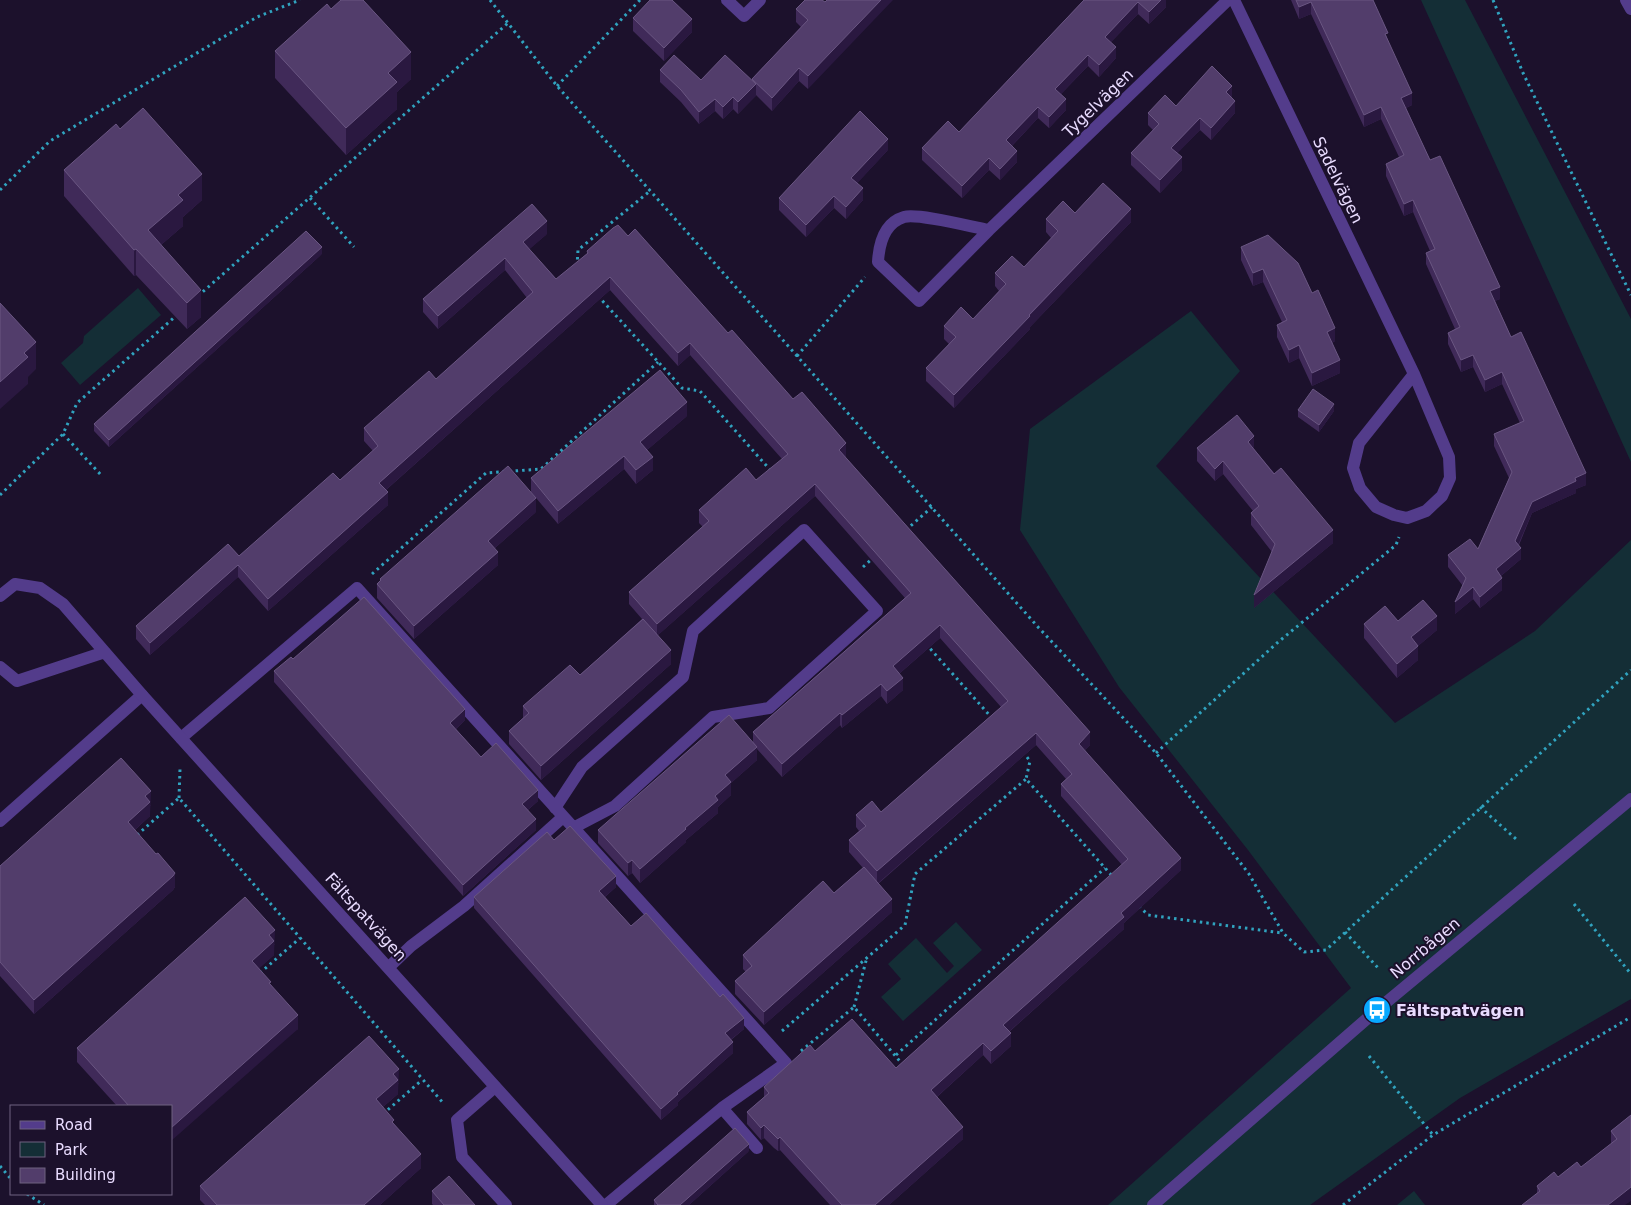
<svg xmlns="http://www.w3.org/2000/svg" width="1631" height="1205" font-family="'DejaVu Sans',sans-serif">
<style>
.green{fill:#142e36}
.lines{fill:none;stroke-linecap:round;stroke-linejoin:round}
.path{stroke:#30a3bf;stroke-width:3;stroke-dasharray:2.5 4;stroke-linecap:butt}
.service{stroke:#533c8b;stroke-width:12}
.minor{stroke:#533c8b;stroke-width:12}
.tertiary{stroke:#533c8b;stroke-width:12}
.wall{fill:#402a59}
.shaded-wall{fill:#2a1840}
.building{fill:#523d6b;stroke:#6a5682}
.labels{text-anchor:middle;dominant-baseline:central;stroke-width:4;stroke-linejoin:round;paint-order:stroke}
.street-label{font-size:16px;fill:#e9dcff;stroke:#1c112c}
.poi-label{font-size:16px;font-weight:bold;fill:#e9dcff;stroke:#1c112c;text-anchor:start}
</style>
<rect width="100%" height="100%" fill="#1c112c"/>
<path class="green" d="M 1421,0 L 1465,0 L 1631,319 L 1631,462 Z
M 138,288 L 161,315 L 80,385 L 61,363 L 83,343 L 84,336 Z
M 1191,311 L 1240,371 L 1156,466 L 1395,723 L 1535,631 L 1631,540 L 1631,999 L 1460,1098 L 1310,1205 L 1108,1205 L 1351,988 L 1248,850 L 1119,687 L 1020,530 L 1030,429 Z
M 956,922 L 982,950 L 903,1021 L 881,997 L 901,979 L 888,964 L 916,938 L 947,973 L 954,966 L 933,943 Z
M 1414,1191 L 1425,1205 L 1397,1205 Z"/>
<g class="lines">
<path class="path" d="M 490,0 L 557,86 L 1038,627 L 1156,753 L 1249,874 L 1283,933 L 1304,952 L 1326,950 L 1631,670
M 1493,0 L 1523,73 L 1631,295
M 557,86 L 640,0
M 0,190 L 50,141 L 257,17 L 300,0
M 310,198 L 354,247
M 577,266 L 578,250 L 650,191
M 198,296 L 508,23
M 598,296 L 682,388 L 700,391 L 772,472
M 797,356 L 865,277
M 63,434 L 102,476
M 0,495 L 63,434 L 77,403 L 177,315
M 906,530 L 932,507
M 863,567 L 873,558
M 372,574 L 486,473 L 541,469 L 658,362
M 926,644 L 992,718
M 1023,752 L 1030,761 L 1026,779 L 1113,877
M 1156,753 L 1277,643 L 1396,545 L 1399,537
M 179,798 L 180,769
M 1480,807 L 1516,839
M 137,835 L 179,798 L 444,1104
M 1574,904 L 1631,974
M 1139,906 L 1148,915 L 1282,933
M 1345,932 L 1379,969
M 260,973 L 300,938
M 854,1007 L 867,957
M 782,1031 L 905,925 L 915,874 L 1026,779
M 801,1051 L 854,1007 L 903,1065
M 896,1055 L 1105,868
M 1369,1056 L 1433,1135
M 383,1114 L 422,1080
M 0,1166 L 11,1179
M 27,1194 L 44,1205
M 1343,1205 L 1433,1135 L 1631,1017"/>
<path class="service" d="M 181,738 L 357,588 L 786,1063 L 722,1108 L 606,1205
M 555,808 L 582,767 L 683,677 L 693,631 L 804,530 L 877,611 L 769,708 L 713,717 L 615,806 L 573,828
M 0,821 L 142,695
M 389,967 L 411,946 L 464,906 L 563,817
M 495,1087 L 457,1120 L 462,1157 L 506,1205
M 722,1108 L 757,1148"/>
<path class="minor" d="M 727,0 L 744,16 L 760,0
M 1234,0 L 1414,374 L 1449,457 L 1450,478 L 1442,496 L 1426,511 L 1407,518 L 1394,515 L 1376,507 L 1360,488 L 1353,468 L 1359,443 L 1414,374
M 989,230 C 972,227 918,213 904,217 C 884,223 879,244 878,262 L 919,301 L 989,230 L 1228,0
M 0,596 L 15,584 L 40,588 L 63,604 L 142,695 L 602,1205
M 0,667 L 17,681 L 105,652"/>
<path class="tertiary" d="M 1626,0 L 1631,9
M 1153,1205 L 1377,1010 L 1631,799"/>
</g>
<path class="wall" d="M 822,0 L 808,89 L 799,81 L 772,111 L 756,95 L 738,114 L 733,109 L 723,119 L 715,111 L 699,124 L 681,102 L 660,82 L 660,70 L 701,80 L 752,80 L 752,79 L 801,27 L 796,22 L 796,9 Z
M 1084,0 L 1166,0 L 1166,7 L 1149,24 L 1138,14 L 1111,42 L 1116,58 L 1099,77 L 1088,66 L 1061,94 L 1066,110 L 1049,128 L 1038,118 L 1012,146 L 1017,162 L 1000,180 L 989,170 L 962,198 L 922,160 L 922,148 L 959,132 Z
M 1291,0 L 1373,0 L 1412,105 L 1406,108 L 1430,160 L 1500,299 L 1495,301 L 1511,337 L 1586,485 L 1576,489 L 1576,493 L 1532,513 L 1519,545 L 1521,559 L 1501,576 L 1502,590 L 1480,608 L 1473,599 L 1455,614 L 1463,586 L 1448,567 L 1448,555 L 1478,549 L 1509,478 L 1494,446 L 1494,434 L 1520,423 L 1502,384 L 1485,392 L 1473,367 L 1461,372 L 1448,344 L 1448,333 L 1455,329 L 1426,264 L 1426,253 L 1430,251 L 1413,212 L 1404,216 L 1386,176 L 1386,164 L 1399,157 L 1381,119 L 1364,127 L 1311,14 L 1299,19 Z
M 331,9 L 411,79 L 397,92 L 397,109 L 346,155 L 275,78 L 275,51 Z
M 633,18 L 692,32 L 664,61 L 633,31 Z
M 1232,98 L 1235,113 L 1211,140 L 1200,130 L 1177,153 L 1182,170 L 1160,193 L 1131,165 L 1131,153 L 1153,130 L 1148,125 L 1148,113 L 1176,106 Z
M 120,129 L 202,200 L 183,217 L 183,226 L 161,245 L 201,317 L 187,329 L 136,275 L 134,276 L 64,196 L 64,170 Z
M 888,150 L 857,183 L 863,200 L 846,219 L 834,208 L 806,237 L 779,210 L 779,198 Z
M 1075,213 L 1131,222 L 1030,327 L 1030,329 L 954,408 L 926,381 L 926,368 L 949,344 L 944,339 L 944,326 L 973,319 L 999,291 L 995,286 L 995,273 L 1024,267 L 1051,238 L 1046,232 L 1046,219 Z
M 547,234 L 529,249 L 556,279 L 587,254 L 587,251 L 628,236 L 728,333 L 793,399 L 846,456 L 845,457 L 1090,745 L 1085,750 L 1181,870 L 1124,923 L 1124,929 L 1009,1032 L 1011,1046 L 991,1064 L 983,1055 L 937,1097 L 963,1139 L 889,1205 L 830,1205 L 780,1150 L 778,1151 L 774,1148 L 764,1138 L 761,1140 L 747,1124 L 747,1112 L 764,1097 L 764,1087 L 815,1051 L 896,1068 L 1122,865 L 1061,796 L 1061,784 L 1066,779 L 1036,745 L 878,884 L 892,912 L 764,1025 L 735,994 L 735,981 L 746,972 L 743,969 L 743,955 L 834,893 L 863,868 L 849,852 L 849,840 L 859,831 L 856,827 L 856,815 L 881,812 L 1001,707 L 940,638 L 899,674 L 903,690 L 887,704 L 881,696 L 842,728 L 840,725 L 782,777 L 757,749 L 757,760 L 731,783 L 731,795 L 718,807 L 718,813 L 686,840 L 686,842 L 640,883 L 632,873 L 628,876 L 598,843 L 598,830 L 753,742 L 753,732 L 905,598 L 815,496 L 658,635 L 671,664 L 541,780 L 509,744 L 509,731 L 523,718 L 523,706 L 580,675 L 642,619 L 629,604 L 629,592 L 703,527 L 699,523 L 699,510 L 756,480 L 782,459 L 690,355 L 678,366 L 610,290 L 386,490 L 388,505 L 268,611 L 238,577 L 150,655 L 136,639 L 136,626 L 239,556 L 340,480 L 373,451 L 364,441 L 364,428 L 436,379 L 527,298 L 505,270 L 438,329 L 423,312 L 423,299 Z
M 1241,247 L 1312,293 L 1335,341 L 1332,343 L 1340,373 L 1312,386 L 1299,358 L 1289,363 L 1277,337 L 1277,325 L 1282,322 L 1263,282 L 1253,286 L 1241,260 Z
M 322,254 L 109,447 L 94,431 L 94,424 Z
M 1298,410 L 1334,411 L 1319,432 L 1298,417 Z
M 687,416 L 647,450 L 653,470 L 636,484 L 624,469 L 558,524 L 531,492 L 531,478 Z
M 1197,448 L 1254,449 L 1333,543 L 1254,608 L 1272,552 L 1251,525 L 1251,513 L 1253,511 L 1223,474 L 1215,481 L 1197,461 Z
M 536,512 L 495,548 L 498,565 L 414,639 L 377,598 L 377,584 L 380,581 L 380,579 Z
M 1398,621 L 1437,630 L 1418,646 L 1418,660 L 1397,678 L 1364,638 L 1364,624 Z
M 293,659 L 465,720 L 456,729 L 481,757 L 538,801 L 528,810 L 536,830 L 463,896 L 274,682 L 274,671 Z
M 151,805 L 150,806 L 150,816 L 135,830 L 175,887 L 173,890 L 34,1014 L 0,976 L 0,866 Z
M 554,840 L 616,887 L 605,897 L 631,926 L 744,1029 L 731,1040 L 733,1053 L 678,1102 L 678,1105 L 661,1120 L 474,908 L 474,897 Z
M 274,944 L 274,955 L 259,968 L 271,985 L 298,1029 L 171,1106 L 117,1106 L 77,1062 L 77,1048 L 275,944 Z
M 398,1083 L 398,1094 L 383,1107 L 394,1124 L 421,1168 L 380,1205 L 205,1205 L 200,1200 L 200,1186 L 399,1083 Z
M 1631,1115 L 1625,1205 L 1537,1194 L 1537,1186 L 1581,1167 L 1611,1144 L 1611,1131 Z
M 749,1151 L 689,1205 L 654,1205 L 654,1200 Z
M 432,1191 L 475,1205 L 433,1205 L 432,1204 Z"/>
<path class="shaded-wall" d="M 881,0 L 893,0 L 808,89 L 808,76 Z
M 1161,0 L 1166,0 L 1166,7 L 1149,24 L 1149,12 Z
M 1138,2 L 1138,14 L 1105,48 L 1105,37 Z
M 1311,2 L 1311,14 L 1299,19 L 1299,7 Z
M 692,19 L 692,32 L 664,61 L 664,48 Z
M 1116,47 L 1116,58 L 1099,77 L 1099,65 Z
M 411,52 L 411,79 L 397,92 L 397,109 L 346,155 L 346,128 L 388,73 Z
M 1088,55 L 1088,66 L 1055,100 L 1055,89 Z
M 799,68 L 799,81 L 772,111 L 772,98 Z
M 756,84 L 756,96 L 738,114 L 738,102 Z
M 1232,86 L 1232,98 L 1226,92 Z
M 1412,93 L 1412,105 L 1401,110 L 1401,98 Z
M 733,97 L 733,109 L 723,119 L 723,107 Z
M 715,99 L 715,111 L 699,124 L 699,112 Z
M 1066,99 L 1066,110 L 1049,128 L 1049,117 Z
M 1235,101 L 1235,113 L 1211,140 L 1211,128 Z
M 1038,107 L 1038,118 L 1006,152 L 1006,140 Z
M 1381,107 L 1381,119 L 1364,127 L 1364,115 Z
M 1200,118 L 1200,130 L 1171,160 L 1171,148 Z
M 888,139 L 888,150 L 851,190 L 851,178 Z
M 1017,151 L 1017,162 L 1000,180 L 1000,169 Z
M 1182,157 L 1182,170 L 1160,193 L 1160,180 Z
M 989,158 L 989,170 L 962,198 L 962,186 Z
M 202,174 L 202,200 L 183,217 L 183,226 L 148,256 L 148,230 L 178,195 Z
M 863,188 L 863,200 L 846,219 L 846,207 Z
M 834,196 L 834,208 L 806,237 L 806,225 Z
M 1413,200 L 1413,212 L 1404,216 L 1404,204 Z
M 1131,209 L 1131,222 L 1030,327 L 1030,329 L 954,408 L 954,395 Z
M 547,221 L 547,234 L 523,255 L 523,242 Z
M 322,247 L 322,254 L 109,447 L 109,440 Z
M 136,249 L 136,275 L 134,276 L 134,250 Z
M 505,258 L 505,270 L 438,329 L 438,316 Z
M 1263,269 L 1263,282 L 1253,286 L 1253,273 Z
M 610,277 L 610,290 L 379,496 L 379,483 Z
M 1500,287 L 1500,299 L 1490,303 L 1490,291 Z
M 201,290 L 201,317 L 187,329 L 187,303 Z
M 1335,328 L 1335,341 L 1327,345 L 1327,332 Z
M 36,342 L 36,369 L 28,377 L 28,384 L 0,409 L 0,382 L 24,353 Z
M 690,343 L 690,355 L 678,366 L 678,353 Z
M 1299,345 L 1299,358 L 1289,363 L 1289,350 Z
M 1473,355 L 1473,367 L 1461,372 L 1461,360 Z
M 1340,360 L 1340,373 L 1312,386 L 1312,373 Z
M 1502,372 L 1502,384 L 1485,392 L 1485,380 Z
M 687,402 L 687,416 L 640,456 L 640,442 Z
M 1334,404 L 1334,411 L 1319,432 L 1319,425 Z
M 1254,436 L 1254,449 L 1248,442 Z
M 846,443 L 846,456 L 839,463 L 839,450 Z
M 624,456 L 624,469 L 558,524 L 558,511 Z
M 653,457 L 653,470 L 636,484 L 636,470 Z
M 1223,461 L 1223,474 L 1215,481 L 1215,469 Z
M 1586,473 L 1586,485 L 1576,489 L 1576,493 L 1532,513 L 1515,552 L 1521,548 L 1521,559 L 1496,580 L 1496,569 L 1515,541 L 1532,502 L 1575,478 Z
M 815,484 L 815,496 L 657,636 L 657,624 Z
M 388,492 L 388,505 L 268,611 L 268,599 Z
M 536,498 L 536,512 L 488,554 L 488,541 Z
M 1333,530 L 1333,543 L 1254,608 L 1254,595 Z
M 498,552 L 498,565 L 414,639 L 414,626 Z
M 238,565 L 238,577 L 150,655 L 150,643 Z
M 1502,578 L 1502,590 L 1480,608 L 1480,597 Z
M 1473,587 L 1473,599 L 1455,614 L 1455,602 Z
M 1437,616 L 1437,630 L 1418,646 L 1418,660 L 1397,678 L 1397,664 L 1411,637 Z
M 940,625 L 940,638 L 893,679 L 893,666 Z
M 671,650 L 671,664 L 541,780 L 541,766 Z
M 903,678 L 903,690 L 887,704 L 887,691 Z
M 881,684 L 881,696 L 842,728 L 842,715 Z
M 465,709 L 465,720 L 450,734 L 450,723 Z
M 840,713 L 840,725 L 782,777 L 782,764 Z
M 1090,732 L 1090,745 L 1079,756 L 1079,744 Z
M 1036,733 L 1036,745 L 877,884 L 877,871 Z
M 757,747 L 757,760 L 731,783 L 731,795 L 718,807 L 718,813 L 686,840 L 686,842 L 640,883 L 640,869 L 685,828 L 715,796 L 725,775 Z
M 538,790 L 538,801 L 522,815 L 522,804 Z
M 151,791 L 150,816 L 128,836 L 128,822 L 145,796 Z
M 536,819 L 536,830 L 463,896 L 463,885 Z
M 1181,858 L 1181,870 L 1124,923 L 1124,929 L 1003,1037 L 1003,1025 L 1121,913 Z
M 632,860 L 632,873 L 628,876 L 628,863 Z
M 175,873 L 175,887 L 173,890 L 34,1014 L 34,1000 Z
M 616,876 L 616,887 L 599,902 L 599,891 Z
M 892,899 L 892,912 L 764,1025 L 764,1012 Z
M 275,930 L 274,955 L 252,975 L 252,961 L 269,935 Z
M 298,1015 L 298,1029 L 171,1141 L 171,1128 Z
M 744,1018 L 744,1029 L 725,1044 L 725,1033 Z
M 1011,1033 L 1011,1046 L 991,1064 L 991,1051 Z
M 733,1042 L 733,1053 L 678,1102 L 678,1105 L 661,1120 L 661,1109 L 677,1093 Z
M 983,1043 L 983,1055 L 931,1102 L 931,1090 Z
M 399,1069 L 398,1094 L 376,1113 L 376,1099 L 393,1074 Z
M 764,1125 L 764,1138 L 761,1140 L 761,1128 Z
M 963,1127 L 963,1139 L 889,1205 L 875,1205 Z
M 780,1137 L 780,1150 L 778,1151 L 778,1139 Z
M 749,1144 L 749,1151 L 689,1205 L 680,1205 Z
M 421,1154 L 421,1168 L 380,1205 L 364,1205 Z
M 1631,1187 L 1631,1201 L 1625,1205 L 1608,1205 Z"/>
<path class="building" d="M 341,0 L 363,0 L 411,52 L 388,73 L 397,82 L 346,128 L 275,51 L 327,4 L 331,9 Z
M 650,0 L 672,0 L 692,19 L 664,48 L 633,18 Z
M 805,0 L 822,0 L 825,2 L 827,0 L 881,0 L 808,76 L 799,68 L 772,98 L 752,79 L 808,20 L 796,9 Z
M 1084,0 L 1161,0 L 1149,12 L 1138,2 L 1105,37 L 1116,47 L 1099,65 L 1088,55 L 1055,89 L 1066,99 L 1049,117 L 1038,107 L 1006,140 L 1017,151 L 1000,169 L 989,158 L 962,186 L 922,148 L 948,121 L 959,132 Z
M 1296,0 L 1373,0 L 1388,33 L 1385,34 L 1412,93 L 1401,98 L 1430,160 L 1440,156 L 1500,287 L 1490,291 L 1511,337 L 1521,332 L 1586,473 L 1575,478 L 1576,481 L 1532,502 L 1515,541 L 1521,548 L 1496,569 L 1502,578 L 1480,597 L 1473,587 L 1455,602 L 1466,578 L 1448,555 L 1470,539 L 1478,549 L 1512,472 L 1494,434 L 1524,421 L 1502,372 L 1485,380 L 1473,355 L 1461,360 L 1448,333 L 1460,327 L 1426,253 L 1435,249 L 1413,200 L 1404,204 L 1386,164 L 1404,155 L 1381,107 L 1364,115 L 1311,2 L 1299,7 Z
M 674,55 L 701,80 L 725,55 L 756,84 L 738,102 L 733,97 L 723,107 L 715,99 L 699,112 L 681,90 L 660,70 Z
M 1212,66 L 1232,86 L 1226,92 L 1235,101 L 1211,128 L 1200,118 L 1171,148 L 1182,157 L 1160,180 L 1131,153 L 1159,124 L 1148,113 L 1165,95 L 1176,106 Z
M 143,108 L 202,174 L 178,195 L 183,200 L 148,230 L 201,290 L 187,303 L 136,249 L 134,250 L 64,170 L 116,124 L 120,129 Z
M 860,111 L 888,139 L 851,178 L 863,188 L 846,207 L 834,196 L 806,225 L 779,198 Z
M 1103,183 L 1131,209 L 1029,315 L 1030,316 L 954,395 L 926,368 L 956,337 L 944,326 L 961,307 L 973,319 L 1006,284 L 995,273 L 1012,256 L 1024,267 L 1058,231 L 1046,219 L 1063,201 L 1075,213 Z
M 532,204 L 547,221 L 523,242 L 556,279 L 588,253 L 587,251 L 613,228 L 618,225 L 628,236 L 635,229 L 728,333 L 732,330 L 793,399 L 802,392 L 846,443 L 839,450 L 1090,732 L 1079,744 L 1181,858 L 1121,913 L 1124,917 L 1003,1025 L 1011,1033 L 991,1051 L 983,1043 L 931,1090 L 963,1127 L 875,1205 L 842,1205 L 780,1137 L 778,1139 L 764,1125 L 761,1128 L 747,1112 L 769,1093 L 764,1087 L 810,1045 L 815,1051 L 852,1019 L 896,1068 L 1128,859 L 1061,784 L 1072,774 L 1036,733 L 877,871 L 849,840 L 866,826 L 856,815 L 872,801 L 881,812 L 1008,701 L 940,625 L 893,666 L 903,678 L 887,691 L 881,684 L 842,715 L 840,713 L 782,764 L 753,732 L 911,593 L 815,484 L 657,624 L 629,592 L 709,521 L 699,510 L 746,468 L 756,480 L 788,454 L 690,343 L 678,353 L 610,277 L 379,483 L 388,492 L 268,599 L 238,565 L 150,643 L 136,626 L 228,544 L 239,556 L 333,473 L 340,480 L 378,446 L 364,428 L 429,371 L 436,379 L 533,292 L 505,258 L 438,316 L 423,299 Z
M 306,231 L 322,247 L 109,440 L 94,424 Z
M 1268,235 L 1298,263 L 1312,293 L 1318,290 L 1335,328 L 1327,332 L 1340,360 L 1312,373 L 1299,345 L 1289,350 L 1277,325 L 1287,320 L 1263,269 L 1253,273 L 1241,247 Z
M 0,303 L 36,342 L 24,353 L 28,357 L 0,382 Z
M 660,370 L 687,402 L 640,442 L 653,457 L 636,470 L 624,456 L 558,511 L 531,478 Z
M 1313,389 L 1334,404 L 1319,425 L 1298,410 Z
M 1237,415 L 1254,436 L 1248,442 L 1274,474 L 1281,468 L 1333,530 L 1254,595 L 1275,544 L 1251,513 L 1259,506 L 1223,461 L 1215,469 L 1197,448 Z
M 508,466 L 536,498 L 488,541 L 498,552 L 414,626 L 377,584 L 381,580 L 380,579 Z
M 364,597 L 465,709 L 450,723 L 481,757 L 496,743 L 538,790 L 522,804 L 536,819 L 463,885 L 274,671 L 291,657 L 293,659 Z
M 1423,600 L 1437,616 L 1411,637 L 1418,646 L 1397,664 L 1364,624 L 1385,606 L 1398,621 Z
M 643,619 L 671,650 L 541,766 L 509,731 L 529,713 L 523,706 L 570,665 L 580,675 Z
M 729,715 L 757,747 L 725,775 L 731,782 L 715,796 L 718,800 L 685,828 L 686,829 L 640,869 L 632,860 L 628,863 L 598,830 Z
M 121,758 L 151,791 L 145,796 L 150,802 L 128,822 L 156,854 L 158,853 L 175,873 L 173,876 L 34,1000 L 0,962 L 0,866 Z
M 570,826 L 616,876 L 599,891 L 631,926 L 646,913 L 720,997 L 723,994 L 744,1018 L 725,1033 L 733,1042 L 677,1093 L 678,1094 L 661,1109 L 474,897 L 547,832 L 554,840 Z
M 864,867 L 892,899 L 764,1012 L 735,981 L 752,966 L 743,955 L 823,881 L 834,893 Z
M 245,897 L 275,930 L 269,935 L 274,941 L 252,961 L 271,982 L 269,983 L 298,1015 L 171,1128 L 171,1106 L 129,1106 L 77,1048 Z
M 369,1036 L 399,1069 L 393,1074 L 398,1080 L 376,1099 L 394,1120 L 392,1122 L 421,1154 L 364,1205 L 217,1205 L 200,1186 Z
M 1631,1115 L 1631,1187 L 1608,1205 L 1522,1205 L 1540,1191 L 1537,1186 L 1554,1172 L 1558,1177 L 1577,1162 L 1581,1167 L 1617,1139 L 1611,1131 Z
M 735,1128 L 749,1144 L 680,1205 L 658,1205 L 654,1200 Z
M 449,1176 L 475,1205 L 444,1205 L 432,1191 Z"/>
<defs>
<symbol id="bus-disc" viewBox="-11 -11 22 22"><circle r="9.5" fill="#08a8ff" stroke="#1c112c"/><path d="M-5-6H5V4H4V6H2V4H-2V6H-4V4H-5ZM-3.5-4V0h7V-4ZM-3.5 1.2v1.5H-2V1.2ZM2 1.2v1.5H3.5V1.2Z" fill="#fff"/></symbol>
</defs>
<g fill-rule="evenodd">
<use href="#bus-disc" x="1361" y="994" width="32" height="32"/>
</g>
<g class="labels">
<g class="street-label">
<text transform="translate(1098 103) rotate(-44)">Tygelvägen</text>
<text transform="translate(1338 180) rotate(64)">Sadelvägen</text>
<text transform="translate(366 917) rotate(48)">Fältspatvägen</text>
<text transform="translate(1425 948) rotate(-40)">Norrbågen</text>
</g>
<g class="poi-label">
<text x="1396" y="1010">Fältspatvägen</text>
</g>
</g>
<rect x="10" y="1105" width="162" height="90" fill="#1c112c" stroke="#6e6280"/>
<rect x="20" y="1121" width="25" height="8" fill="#533c8b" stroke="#6e6280"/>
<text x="55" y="1130" font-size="15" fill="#e9dcff">Road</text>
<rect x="20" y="1142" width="25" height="15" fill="#142e36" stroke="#6e6280"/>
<text x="55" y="1155" font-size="15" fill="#e9dcff">Park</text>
<rect x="20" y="1168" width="25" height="15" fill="#523d6b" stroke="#6e6280"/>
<text x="55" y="1180" font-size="15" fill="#e9dcff">Building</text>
</svg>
